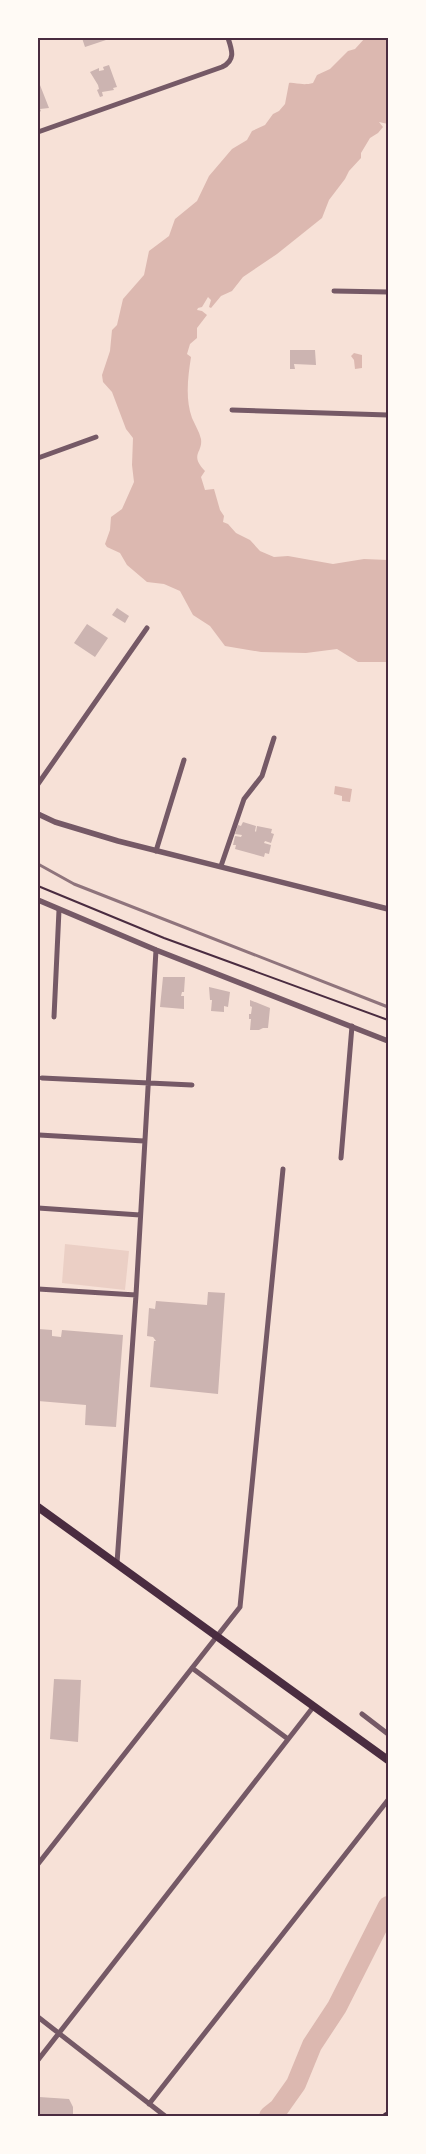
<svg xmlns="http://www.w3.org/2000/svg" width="426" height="2154" font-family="'DejaVu Sans',sans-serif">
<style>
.green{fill:#ebcfc5}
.water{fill:#dcb8b0}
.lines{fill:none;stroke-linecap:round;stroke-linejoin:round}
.river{stroke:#dcb8b0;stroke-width:20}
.building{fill:#ccb4b1}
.path{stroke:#4a2c40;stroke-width:2}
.minor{stroke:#755966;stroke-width:5}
.tertiary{stroke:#755966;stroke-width:5.5}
.secondary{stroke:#4a2c40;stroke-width:7}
.trunk{stroke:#4a2c40;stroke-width:8}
.rail{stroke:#8f747c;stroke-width:3}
.neatline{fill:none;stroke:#4a2c40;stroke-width:2}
</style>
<rect width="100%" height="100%" fill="#f7e1d7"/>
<path class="green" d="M 65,1244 L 129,1251 L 125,1290 L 62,1283 Z"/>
<path class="water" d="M 365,38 L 388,38 L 388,124 L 379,122 L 383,127 L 378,133 L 370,138 L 361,153 L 361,158 L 349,171 L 345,179 L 329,200 L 322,218 L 277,254 L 243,277 L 232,291 L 221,296 L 211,308 L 209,307 L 211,300 L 208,297 L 202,307 L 198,308 L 197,310 L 202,311 L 207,315 L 197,328 L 197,338 L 190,344 L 187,354 L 191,357 C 188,377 185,398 192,418 C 195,425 199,431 201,439 C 203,453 189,454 205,471 L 201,477 L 205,490 L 214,489 L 220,510 L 224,516 L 223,522 L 228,524 L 236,533 L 250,540 L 260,551 L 274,557 L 288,556 L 333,564 L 364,559 L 388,560 L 388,662 L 358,662 L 337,649 L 306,653 L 261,652 L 225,646 L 210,626 L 193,615 L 180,591 L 164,584 L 147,582 L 127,565 L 120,553 L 107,547 L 105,544 L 110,530 L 111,517 L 122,509 L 134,482 L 132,465 L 133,438 L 126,429 L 112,392 L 103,382 L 102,375 L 110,351 L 112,330 L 117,325 L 123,299 L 144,275 L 149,251 L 169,236 L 175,219 L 197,201 L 209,176 L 232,149 L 247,140 L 252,131 L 265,125 L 273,114 L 279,111 L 285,104 L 289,83 C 294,82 302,86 313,83 L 317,75 L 330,69 L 348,51 L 355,49 Z
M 354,353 L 362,355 L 362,368 L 355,369 L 354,360 L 351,356 Z
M 335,786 L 352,789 L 350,802 L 342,801 L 342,796 L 334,794 Z"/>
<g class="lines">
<path class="river" d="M 269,2116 L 279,2108 L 296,2084 L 312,2045 L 337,2007 L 388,1906"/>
</g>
<path class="building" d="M 82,38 L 112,38 L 85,47 Z
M 109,65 L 117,87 L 113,88 L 114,90 L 102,92 L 103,96 L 100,97 L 97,90 L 99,89 L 98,85 L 90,72 L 99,68 L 99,71 L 104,70 L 103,67 Z
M 38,80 L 49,108 L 40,109 L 41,111 L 38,113 Z
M 290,350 L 315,350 L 316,365 L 294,364 L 295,369 L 290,369 Z
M 117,608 L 129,616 L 125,623 L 112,615 Z
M 87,624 L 108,638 L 95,657 L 74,643 Z
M 243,822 L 256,826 L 255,831 L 256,832 L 257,826 L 272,829 L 271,833 L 274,834 L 271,843 L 265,841 L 264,843 L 271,845 L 269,854 L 265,853 L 264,857 L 235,849 L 236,845 L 233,845 L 235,836 L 241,837 L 242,835 L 235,834 L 238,825 L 241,826 Z
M 163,977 L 185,977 L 184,992 L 182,992 L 181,996 L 184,996 L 184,1009 L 160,1007 Z
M 209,987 L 230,992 L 228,1007 L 224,1006 L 224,1012 L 211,1011 L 212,1000 L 210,1000 Z
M 250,1000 L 270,1008 L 268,1028 L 263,1028 L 259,1030 L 250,1030 L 251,1019 L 249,1019 L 249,1014 L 251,1014 L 252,1007 L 250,1006 Z
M 208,1292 L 225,1293 L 218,1394 L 150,1387 L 154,1341 L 156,1341 L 153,1337 L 147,1336 L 149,1308 L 155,1309 L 156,1301 L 207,1305 Z
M 38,1329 L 52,1330 L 52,1336 L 61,1337 L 62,1330 L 123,1335 L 116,1427 L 85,1425 L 86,1405 L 38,1401 Z
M 54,1679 L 81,1680 L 78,1742 L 50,1739 Z
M 39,2097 L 69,2099 L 73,2107 L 73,2116 L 38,2116 Z"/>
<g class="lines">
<path class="path" d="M 38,886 L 164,938 L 388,1020"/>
<path class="minor" d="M 38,132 L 222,67 C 236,60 232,50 228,38
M 334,291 L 388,292
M 232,410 L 388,415
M 38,458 L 96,437
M 38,784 L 147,628
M 156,851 L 184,760
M 221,866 L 244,799 L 262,776 L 274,738
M 54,1017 L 59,910
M 42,1078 L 192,1085
M 39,1135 L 144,1141
M 341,1158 L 352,1026
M 38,1208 L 140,1215
M 38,1289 L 136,1295
M 117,1563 L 136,1295 L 156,950
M 192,1668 L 288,1739
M 362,1714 L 388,1734
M 38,1864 L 240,1607 L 283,1169
M 38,2017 L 165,2116
M 38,2060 L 314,1706
M 149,2104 L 388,1800"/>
<path class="tertiary" d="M 38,814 L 55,822 L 118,841 L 388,909
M 38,900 L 156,950 L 388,1041"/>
<path class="secondary" d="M 386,2116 L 388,2115"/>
<path class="trunk" d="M 38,1507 L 388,1760"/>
<path class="rail" d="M 38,864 L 74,884 L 388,1007"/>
</g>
<rect width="426" height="2154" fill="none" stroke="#fffaf5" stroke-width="78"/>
<rect x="39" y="39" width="348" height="2076" class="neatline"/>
</svg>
